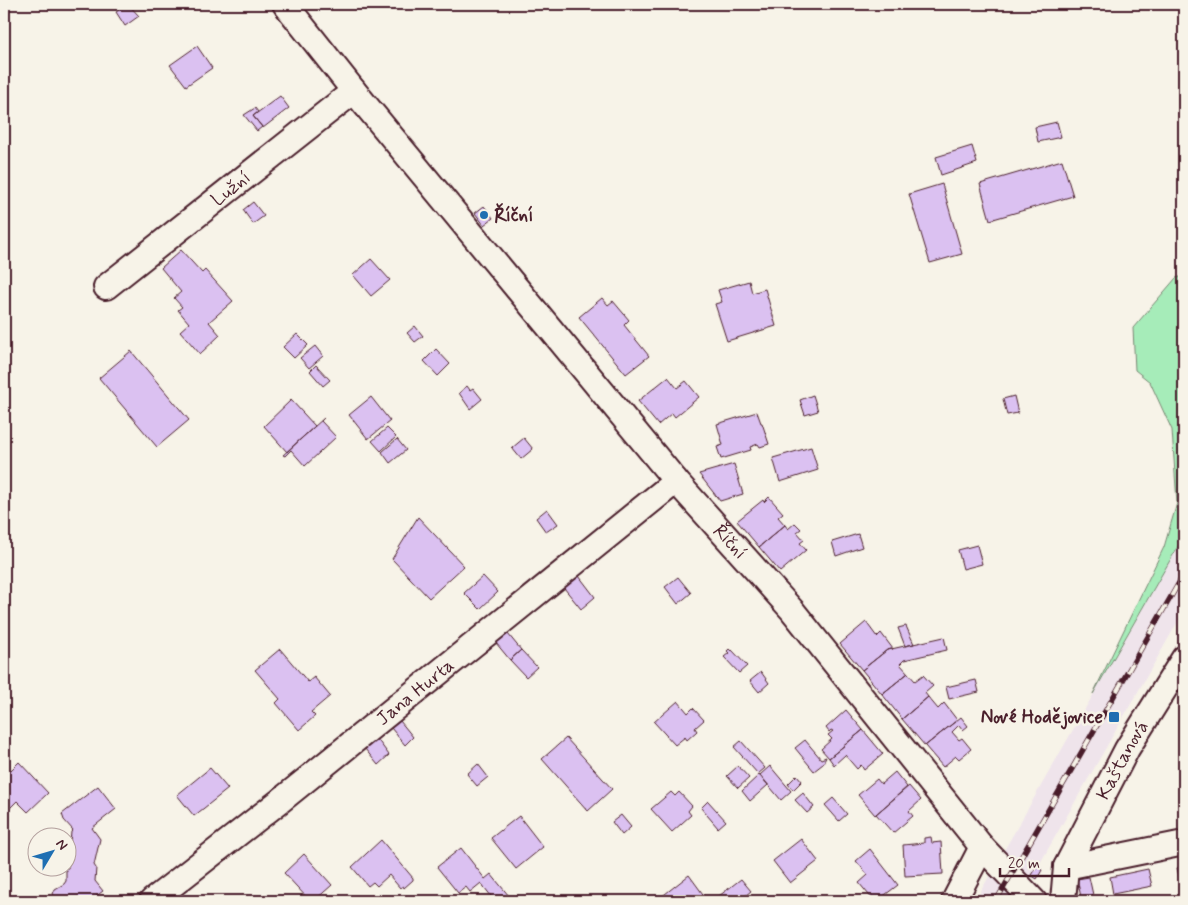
<svg xmlns="http://www.w3.org/2000/svg" width="1188" height="905" font-family="Mynerve,sans-serif">
<style>
.built{fill:#efe4eb}
.green{fill:#a6ecb9;stroke:#788672}
.building{fill:#dbc1f1;stroke:#4a1f2b}
.lines{fill:none;stroke-linecap:round;stroke-linejoin:round}
.minor-casing{stroke:#4a1f2b;stroke-width:28}
.minor{stroke:#f7f3e8;stroke-width:24}
.rail-casing{stroke:#4a1f2b;stroke-width:5.5}
.rail{stroke:#f7f3e8;stroke-width:4;stroke-dasharray:11;stroke-linecap:butt}
.poi-dot{fill:#1f6fb2;stroke:#f7f3e8;stroke-width:2}
.labels{text-anchor:middle;dominant-baseline:central;stroke-width:5;stroke-linejoin:round;paint-order:stroke}
.street-label{font-size:19px;fill:#4a1f2b;stroke:#f7f3e8}
.poi-label{font-size:19px;font-weight:bold;fill:#4a1f2b;stroke:#f7f3e8;text-anchor:start}
</style>
<rect width="100%" height="100%" fill="#f7f3e8"/>
<filter id="ink" filterUnits="userSpaceOnUse"><feTurbulence type="fractalNoise" baseFrequency=".02" numOctaves="2"/><feDisplacementMap in="SourceGraphic" scale="10" xChannelSelector="R" yChannelSelector="G"/><feConvolveMatrix kernelMatrix="1 2 1 2 8 2 1 2 1" color-interpolation-filters="sRGB"/></filter>
<g filter="url(#ink)">
<path class="built" d="M 1184,536 L 1184,611 L 1027,886 L 1018,901 L 975,901 Z"/>
<path class="green" d="M 1184,276 L 1184,536 L 1093,694 L 1164,547 L 1177,503 L 1172,430 L 1150,382 L 1135,370 L 1133,328 L 1176,278 Z"/>
<path class="building" d="M 128,4 L 139,16 L 125,26 L 116,12 Z
M 197,46 L 212,68 L 186,86 L 170,65 Z
M 280,96 L 289,108 L 263,128 L 253,116 Z
M 255,108 L 258,112 L 253,116 L 262,127 L 257,131 L 244,115 Z
M 1057,122 L 1061,137 L 1038,142 L 1035,127 Z
M 972,146 L 977,163 L 941,175 L 936,157 Z
M 1062,160 L 1073,196 L 990,220 L 980,184 Z
M 942,184 L 962,254 L 930,263 L 909,194 Z
M 253,202 L 264,216 L 253,224 L 243,210 Z
M 484,206 L 493,218 L 484,225 L 475,213 Z
M 181,250 L 202,273 L 205,270 L 233,301 L 209,322 L 220,335 L 200,354 L 180,331 L 189,323 L 178,310 L 182,307 L 174,298 L 181,292 L 161,268 Z
M 371,259 L 390,280 L 371,296 L 353,275 Z
M 749,281 L 752,293 L 765,289 L 776,326 L 727,341 L 715,304 L 722,302 L 718,290 Z
M 602,298 L 608,305 L 613,301 L 629,320 L 624,325 L 649,356 L 626,374 L 579,317 Z
M 415,326 L 423,336 L 415,342 L 407,333 Z
M 297,334 L 308,345 L 294,358 L 283,347 Z
M 315,346 L 323,356 L 309,368 L 300,358 Z
M 436,349 L 450,364 L 438,376 L 424,361 Z
M 131,351 L 189,420 L 157,447 L 99,378 Z
M 316,365 L 330,380 L 323,386 L 310,371 Z
M 668,377 L 677,388 L 686,381 L 699,397 L 675,417 L 672,413 L 658,425 L 638,401 Z
M 467,386 L 470,390 L 473,388 L 482,399 L 470,409 L 459,393 Z
M 813,395 L 818,411 L 805,415 L 800,400 Z
M 1014,396 L 1018,413 L 1007,415 L 1003,399 Z
M 371,397 L 390,421 L 368,439 L 349,415 Z
M 291,400 L 315,426 L 287,452 L 264,426 Z
M 757,412 L 761,423 L 762,423 L 769,444 L 760,447 L 758,444 L 750,447 L 751,450 L 721,459 L 717,447 L 723,445 L 717,424 Z
M 324,418 L 321,421 L 336,437 L 305,466 L 291,450 L 285,456 L 283,455 Z
M 387,428 L 396,437 L 381,451 L 372,441 Z
M 524,438 L 533,449 L 521,459 L 512,448 Z
M 397,439 L 406,450 L 390,463 L 382,452 Z
M 811,447 L 818,470 L 780,482 L 773,458 Z
M 734,464 L 743,494 L 720,501 L 699,474 Z
M 769,497 L 783,513 L 778,517 L 785,525 L 759,547 L 737,521 L 763,500 L 764,502 Z
M 547,509 L 558,524 L 546,532 L 536,518 Z
M 418,517 L 464,566 L 429,598 L 392,559 Z
M 795,523 L 801,529 L 797,532 L 804,540 L 800,543 L 806,550 L 780,572 L 759,547 L 785,525 L 788,529 Z
M 858,534 L 862,547 L 836,556 L 832,542 Z
M 977,545 L 982,564 L 963,569 L 958,550 Z
M 483,576 L 498,592 L 480,609 L 464,593 Z
M 579,576 L 595,597 L 581,609 L 564,588 Z
M 678,577 L 691,593 L 678,604 L 665,587 Z
M 866,622 L 877,637 L 881,633 L 893,649 L 887,650 L 862,670 L 840,644 Z
M 906,626 L 914,644 L 905,646 L 898,628 Z
M 508,634 L 521,650 L 510,660 L 496,643 Z
M 944,637 L 947,650 L 904,660 L 900,664 L 908,673 L 882,694 L 862,670 L 887,650 Z
M 280,649 L 308,682 L 314,677 L 330,696 L 311,712 L 315,716 L 299,730 L 276,703 L 280,699 L 255,670 Z
M 729,649 L 731,651 L 732,650 L 747,666 L 739,673 L 724,657 L 729,653 L 727,651 Z
M 521,650 L 537,667 L 526,677 L 510,660 Z
M 761,672 L 769,683 L 759,692 L 750,681 Z
M 908,673 L 915,681 L 923,675 L 933,686 L 925,693 L 928,697 L 902,719 L 882,694 Z
M 976,680 L 979,692 L 949,699 L 946,687 Z
M 928,697 L 938,709 L 944,703 L 957,720 L 925,746 L 902,719 Z
M 678,701 L 688,713 L 693,708 L 704,720 L 695,728 L 697,731 L 687,740 L 685,737 L 675,745 L 654,722 Z
M 846,710 L 863,730 L 829,758 L 821,749 L 832,739 L 828,735 L 833,731 L 831,730 L 829,732 L 826,728 Z
M 961,717 L 968,726 L 963,730 L 959,725 L 952,732 L 959,740 L 962,738 L 971,749 L 959,759 L 956,756 L 943,767 L 925,746 Z
M 400,721 L 413,737 L 405,745 L 391,728 Z
M 863,730 L 883,754 L 864,770 L 861,765 L 857,769 L 845,755 L 834,765 L 829,758 Z
M 566,738 L 612,789 L 588,811 L 542,759 Z
M 377,739 L 389,755 L 378,765 L 365,749 Z
M 805,740 L 821,759 L 826,757 L 823,764 L 814,771 L 795,748 Z
M 741,741 L 765,768 L 758,774 L 734,747 Z
M 19,762 L 48,793 L 28,812 L 17,801 L 10,808 L 4,802 L 4,777 Z
M 478,764 L 488,777 L 477,786 L 467,774 Z
M 738,766 L 749,778 L 738,788 L 727,776 Z
M 770,766 L 791,791 L 781,800 L 760,775 Z
M 210,768 L 228,789 L 194,816 L 177,795 Z
M 895,772 L 907,787 L 875,815 L 858,795 L 877,779 L 881,784 Z
M 759,775 L 768,785 L 750,801 L 742,791 Z
M 797,775 L 802,781 L 793,790 L 788,784 Z
M 98,786 L 116,809 L 92,828 L 100,839 L 94,865 L 96,868 L 95,881 L 103,891 L 90,901 L 59,901 L 53,894 L 55,889 L 64,884 L 66,881 L 66,870 L 61,870 L 59,868 L 68,868 L 68,843 L 70,843 L 71,832 L 73,830 L 64,820 L 62,814 Z
M 909,786 L 921,800 L 909,811 L 913,816 L 893,833 L 876,814 Z
M 671,792 L 675,796 L 679,792 L 692,806 L 688,811 L 691,815 L 672,832 L 651,809 Z
M 803,793 L 814,807 L 807,813 L 795,800 Z
M 833,798 L 847,814 L 839,821 L 825,805 Z
M 708,801 L 726,821 L 718,828 L 701,808 Z
M 621,815 L 631,827 L 622,835 L 612,822 Z
M 519,816 L 543,847 L 516,869 L 491,838 Z
M 931,837 L 932,843 L 941,842 L 943,874 L 905,876 L 903,845 L 924,843 L 924,838 Z
M 801,839 L 818,861 L 790,883 L 773,861 Z
M 381,840 L 413,878 L 413,880 L 404,888 L 403,886 L 400,888 L 389,875 L 377,886 L 373,882 L 368,886 L 352,867 Z
M 461,848 L 485,879 L 491,874 L 509,896 L 502,901 L 495,901 L 481,883 L 470,892 L 466,887 L 458,893 L 437,867 Z
M 870,849 L 898,885 L 877,901 L 874,901 L 859,883 L 868,875 L 856,861 Z
M 304,854 L 332,885 L 314,901 L 310,901 L 284,873 Z
M 1037,866 L 1042,870 L 1037,879 L 1031,875 Z
M 1184,866 L 1184,898 L 1177,868 Z
M 1148,869 L 1152,886 L 1113,894 L 1110,877 Z
M 689,875 L 708,901 L 663,901 L 660,898 Z
M 1089,877 L 1093,895 L 1081,897 L 1077,879 Z
M 741,879 L 751,891 L 745,896 L 749,901 L 723,901 L 719,896 Z
M 774,895 L 779,901 L 766,901 Z"/>
<g class="lines">
<defs>
<g id="minor">
<path id="s1" d="M 285,4 L 354,91 L 676,481 L 792,610 L 982,847 L 1034,901"/>
<path id="s2" d="M 106,287 L 354,91"/>
<path d="M 1066,867 L 1184,843"/>
<path id="s3" d="M 152,901 L 280,801 L 676,481"/>
<path d="M 954,901 L 982,847"/>
<path id="s4" d="M 1063,901 L 1066,867 L 1127,749 L 1184,658"/>
</g>
</defs>
<use href="#minor" class="minor-casing"/>
<use href="#minor" class="minor"/>
<defs>
<path id="rail" d="M 996,901 L 1184,574"/>
</defs>
<use href="#rail" class="rail-casing"/>
<use href="#rail" class="rail"/>
</g>
</g>
<g class="poi-dot">
<circle cx="484" cy="215" r="5"/>
<rect x="1108" y="711" width="12" height="12" rx="2.5"/>
</g>
<g class="labels">
<g class="street-label">
<text stroke="none"><textPath href="#s2" startOffset="159">Lužní</textPath></text>
<text stroke="none"><textPath href="#s1" startOffset="698">Říční</textPath></text>
<text stroke="none"><textPath href="#s3" startOffset="336">Jana Hurta</textPath></text>
<text stroke="none"><textPath href="#s4" startOffset="155">Kaštanová</textPath></text>
</g>
<g class="poi-label">
<text x="494" y="215">Říční</text>
<text x="1103" y="717" text-anchor="end">Nové Hodějovice</text>
</g>
</g>
<rect width="1188" height="905" fill="none" stroke="#f7f3e8" stroke-width="20"/>
<rect x="10" y="10" width="1168" height="885" fill="none" stroke="#4a1f2b" stroke-width="2" filter="url(#ink)"/>
<g transform="translate(52 852) rotate(52)"><circle r="24" fill="#f7f3e8" stroke="#b29e9c"/>
<path d="M0-4L9 19L0 12L-9 19Z" fill="#1f6fb2"/>
<text y="-8" font-size="14" font-weight="bold" text-anchor="middle" fill="#4a1f2b">N</text>
</g>
<path d="M1000 868v8h69v-8" fill="none" stroke="#4a1f2b" stroke-width="2.5"/>
<text x="1008" y="868" font-size="15" fill="#4a1f2b" stroke="#f7f3e8" stroke-width="4" paint-order="stroke">20 m</text>
</svg>
